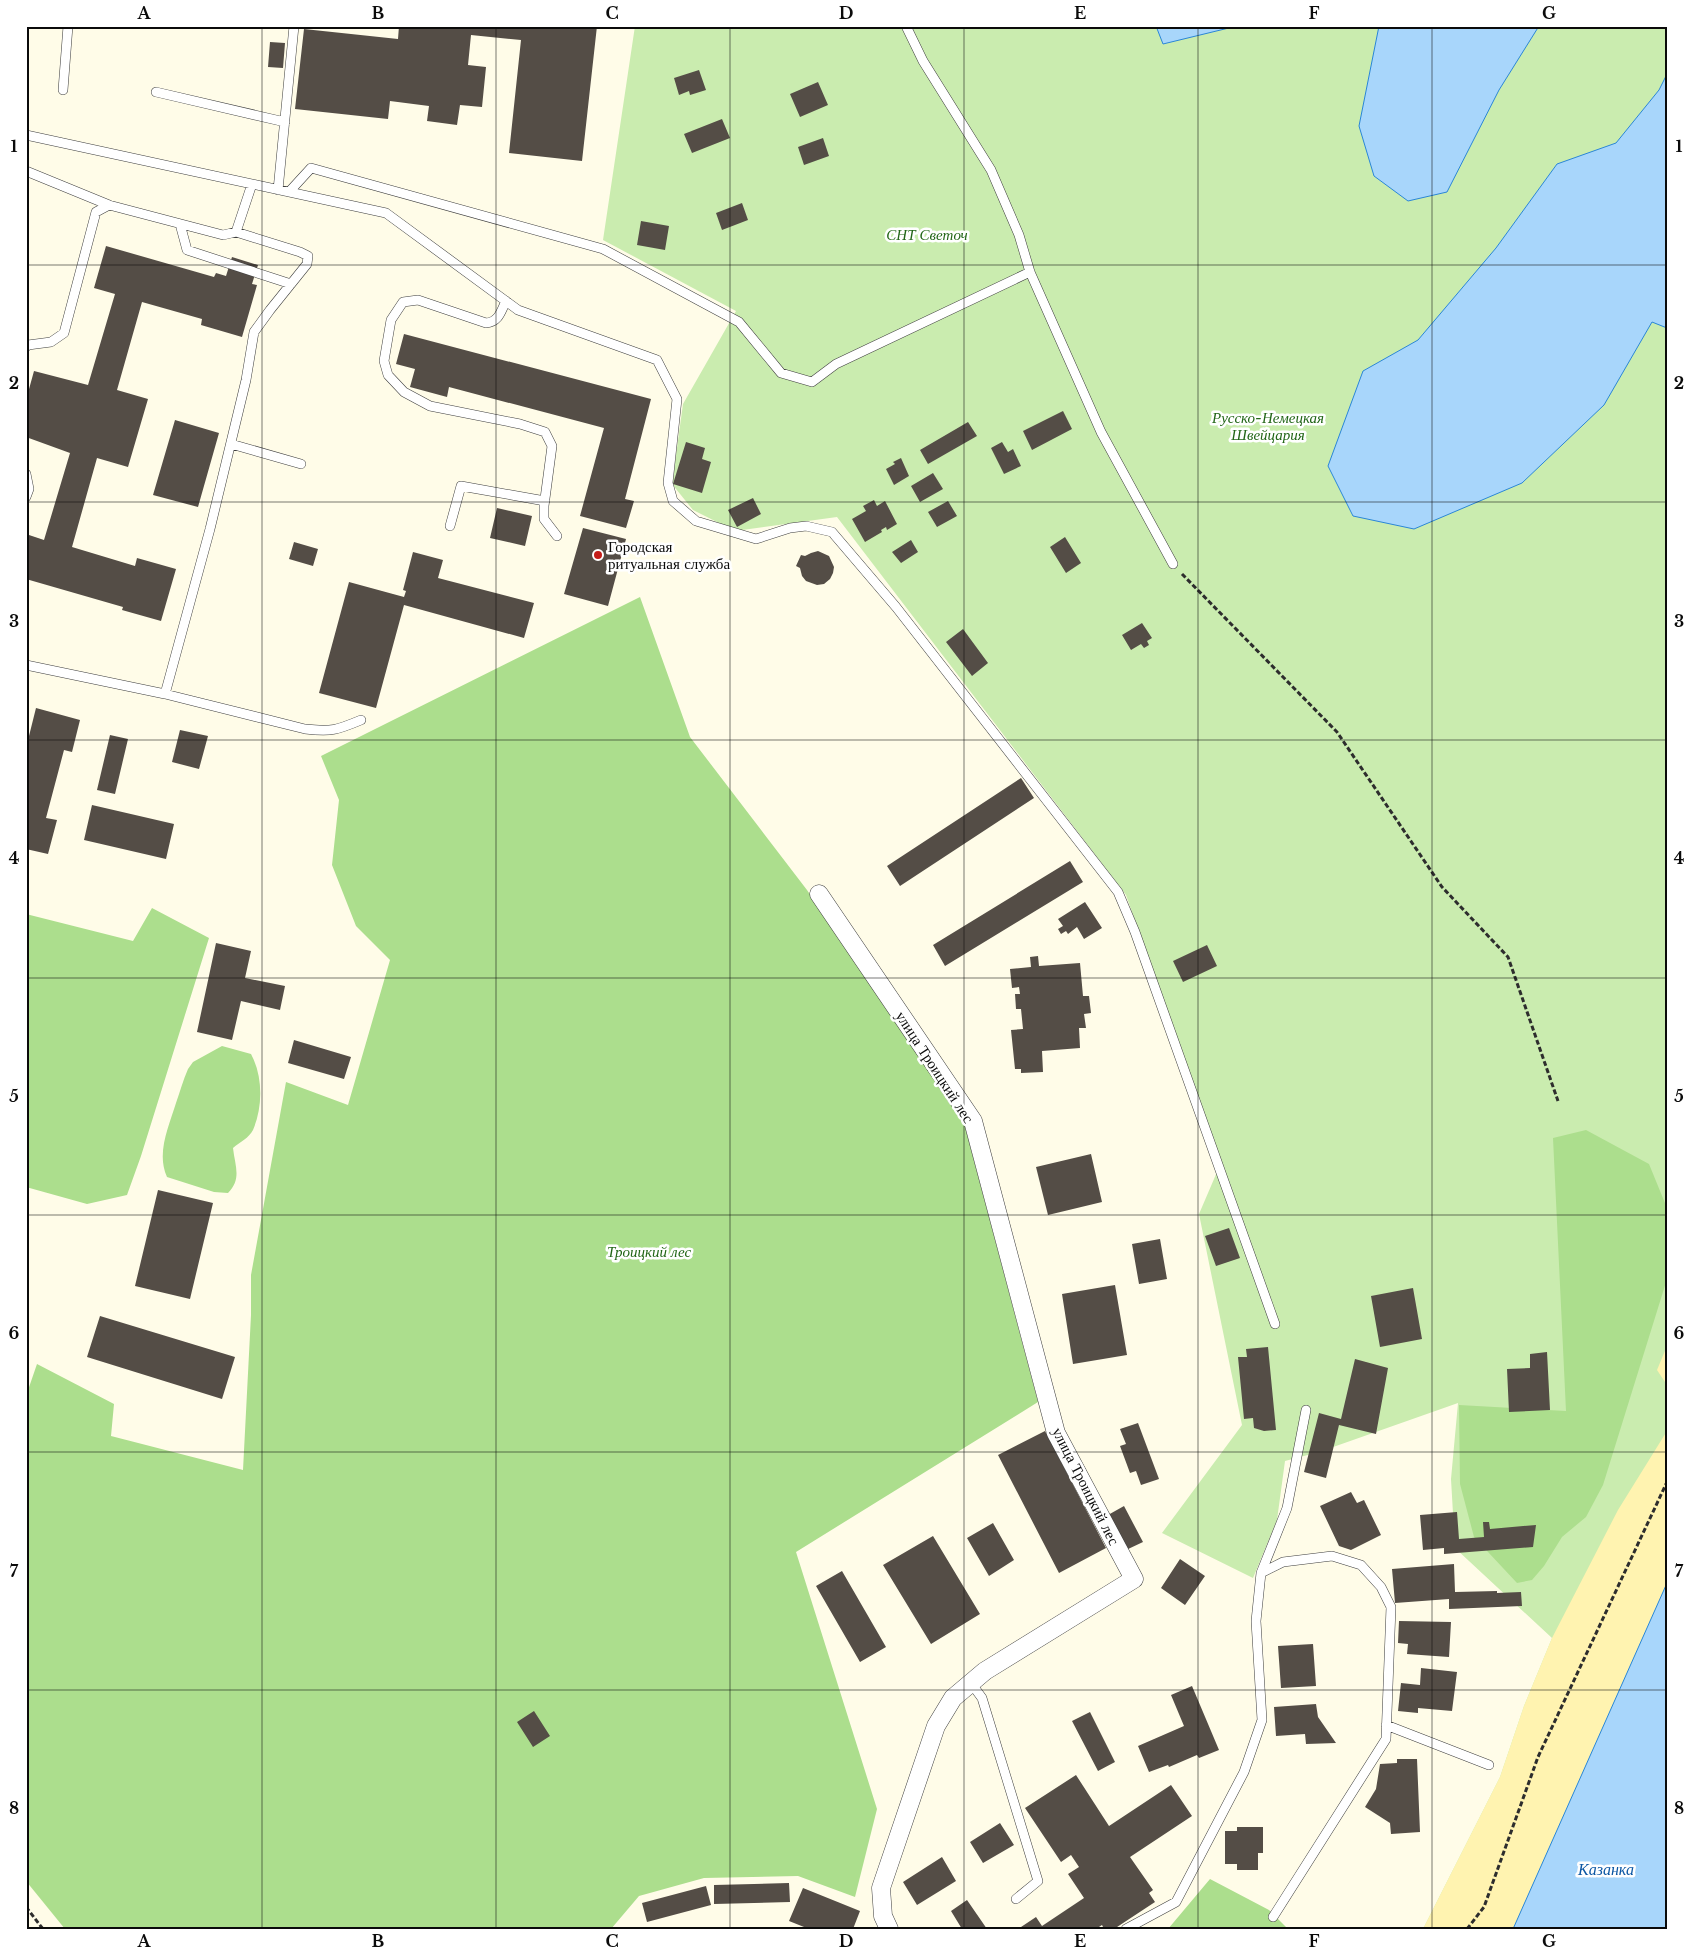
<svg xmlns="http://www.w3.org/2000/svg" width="1693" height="1955" font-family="'Libre Baskerville',serif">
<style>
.green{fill:#caecaf}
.forest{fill:#acde8d}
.sand{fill:#fff3b0}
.water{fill:#a8d6fb;stroke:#2a86d7}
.building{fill:#544d46}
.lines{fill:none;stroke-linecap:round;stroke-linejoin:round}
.service-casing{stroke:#3e3e3e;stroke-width:10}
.minor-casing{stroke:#3e3e3e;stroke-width:19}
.path{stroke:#2d2d2d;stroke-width:3;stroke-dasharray:5 2.5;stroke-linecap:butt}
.service{stroke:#fff;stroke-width:9}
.minor{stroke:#fff;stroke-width:18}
.grid{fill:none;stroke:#0b0b0b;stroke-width:1;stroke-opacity:0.55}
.poi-dot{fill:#c41d19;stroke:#fff;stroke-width:2}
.labels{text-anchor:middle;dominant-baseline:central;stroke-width:5;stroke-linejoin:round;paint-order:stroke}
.park-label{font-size:15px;font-style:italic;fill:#226617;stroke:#fff}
.poi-label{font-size:15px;fill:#0b0b0b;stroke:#fff;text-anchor:start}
.street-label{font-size:15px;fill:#0b0b0b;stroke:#fff}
.water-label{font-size:16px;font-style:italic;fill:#0c57a4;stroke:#fff}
.neatline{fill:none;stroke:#0b0b0b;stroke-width:2}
.grid-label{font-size:16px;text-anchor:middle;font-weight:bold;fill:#0b0b0b}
</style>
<rect width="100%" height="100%" fill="#fffce8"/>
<path class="green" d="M 635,26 L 1667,26 L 1667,1929 L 1423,1929 L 1500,1777 L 1524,1706 L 1552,1638 L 1455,1548 L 1451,1479 L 1458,1403 L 1319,1452 L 1285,1461 L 1277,1520 L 1253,1578 L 1162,1533 L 1242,1425 L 1199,1214 L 1220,1165 L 1126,895 L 837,517 L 735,531 L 693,510 L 672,484 L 683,404 L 736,311 L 603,240 Z"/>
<path class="forest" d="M 640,597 L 690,737 L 807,890 L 963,1119 L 1038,1402 L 796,1552 L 877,1809 L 855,1897 L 798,1876 L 704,1878 L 639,1896 L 611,1929 L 65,1929 L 26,1881 L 26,1396 L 37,1364 L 114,1404 L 111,1436 L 243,1470 L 251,1315 L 251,1275 L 286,1082 L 348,1105 L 390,960 L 356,926 L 332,865 L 339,800 L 321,756 Z
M 152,908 L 209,938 L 141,1156 L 127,1195 L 87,1204 L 26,1187 L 26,914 L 133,941 Z
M 222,1046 L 251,1054 C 263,1076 263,1107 253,1130 C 249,1138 240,1142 233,1148 C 235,1166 242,1179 228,1193 L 214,1192 L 167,1177 C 156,1153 169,1126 176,1103 C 180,1092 183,1080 188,1069 L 193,1062 Z
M 1586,1130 L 1649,1164 L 1667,1208 L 1667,1279 L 1603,1485 L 1586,1517 L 1562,1537 L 1544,1566 L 1532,1580 L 1517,1583 L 1474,1537 L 1460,1484 L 1459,1405 L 1566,1411 L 1553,1138 Z
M 1210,1879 L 1269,1910 L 1288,1929 L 1168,1929 Z"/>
<path class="sand" d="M 1667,1346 L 1667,1385 L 1657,1370 Z
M 1667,1431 L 1667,1583 L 1513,1929 L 1423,1929 L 1500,1777 L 1524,1706 L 1552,1638 L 1618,1510 Z"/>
<path class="water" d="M 1156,26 L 1237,26 L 1163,44 Z
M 1379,26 L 1539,26 L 1499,90 L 1447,192 L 1408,201 L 1374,176 L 1359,126 Z
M 1667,74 L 1667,328 L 1652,322 L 1604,405 L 1522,483 L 1414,529 L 1353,516 L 1328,466 L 1363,371 L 1418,340 L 1496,248 L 1557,164 L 1616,143 L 1659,90 Z
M 1667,1583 L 1667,1929 L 1513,1929 Z"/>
<path class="building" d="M 399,26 L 597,26 L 582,161 L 509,153 L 521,40 L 471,35 L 468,65 L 486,67 L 482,107 L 460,105 L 457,125 L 427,121 L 429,106 L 390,101 L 388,119 L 295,109 L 304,29 L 398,39 Z
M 270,42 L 285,43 L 283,68 L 268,67 Z
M 699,70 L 706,90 L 690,95 L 689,91 L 679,95 L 674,78 Z
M 818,82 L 828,105 L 800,117 L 790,94 Z
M 722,119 L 730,138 L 692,153 L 684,134 Z
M 823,138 L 829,156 L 804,165 L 798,147 Z
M 742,203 L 748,220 L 722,230 L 716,213 Z
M 641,221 L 669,226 L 665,250 L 637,245 Z
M 106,246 L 214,277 L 216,273 L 226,276 L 232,257 L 258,265 L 252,284 L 257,285 L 242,337 L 201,325 L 202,319 L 142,302 L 117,390 L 148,399 L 128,467 L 97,458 L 72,547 L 135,566 L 137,558 L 176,569 L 161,621 L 122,610 L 123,607 L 26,579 L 26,534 L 44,540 L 70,453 L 26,437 L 26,400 L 34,371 L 88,385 L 115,294 L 94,288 Z
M 404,334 L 651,399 L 625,499 L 634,501 L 626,528 L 580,516 L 604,428 L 449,387 L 447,397 L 410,387 L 415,369 L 396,364 Z
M 1063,411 L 1072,429 L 1032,450 L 1023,431 Z
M 175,420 L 219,433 L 198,507 L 153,495 Z
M 968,422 L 977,436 L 928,464 L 920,450 Z
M 686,442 L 705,448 L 702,459 L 711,462 L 702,493 L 673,484 Z
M 1002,442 L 1008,452 L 1013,449 L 1021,466 L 1004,474 L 991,448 Z
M 901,458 L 909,476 L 894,485 L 886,469 L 895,464 L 893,462 Z
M 933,473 L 943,489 L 920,502 L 911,486 Z
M 753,498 L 761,514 L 737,527 L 728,510 Z
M 874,500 L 877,506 L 885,501 L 897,524 L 887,530 L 886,527 L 881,530 L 882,532 L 865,542 L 852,519 L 866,511 L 863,506 Z
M 948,501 L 957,516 L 937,527 L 928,512 Z
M 497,508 L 532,516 L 525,546 L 490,538 Z
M 583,528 L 626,539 L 608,606 L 564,594 Z
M 1065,537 L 1081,563 L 1066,573 L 1050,547 Z
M 911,540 L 918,552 L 901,563 L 892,552 Z
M 294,542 L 318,549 L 313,566 L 289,559 Z
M 818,551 L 829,556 L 834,567 L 833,573 L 830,579 L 824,584 L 817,585 L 806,581 L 802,576 L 800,568 L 796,566 L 801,555 L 805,556 L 811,553 Z
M 413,552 L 443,560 L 438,578 L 534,603 L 524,638 L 404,605 L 376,708 L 319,693 L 349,582 L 404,597 L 406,591 L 403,590 Z
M 1142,623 L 1152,638 L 1147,641 L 1149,645 L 1144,648 L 1141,644 L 1131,650 L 1122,635 Z
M 963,629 L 988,663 L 972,676 L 946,642 Z
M 36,708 L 80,720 L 72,752 L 64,750 L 46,818 L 57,820 L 48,854 L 26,849 L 26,748 Z
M 180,730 L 208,736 L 199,769 L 172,762 Z
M 110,735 L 128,739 L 115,794 L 97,790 Z
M 1021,778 L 1034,798 L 900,886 L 887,866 Z
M 92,805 L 174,824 L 166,859 L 84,840 Z
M 1070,861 L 1083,882 L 945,966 L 933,945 Z
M 1085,902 L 1102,928 L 1084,939 L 1077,927 L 1068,934 L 1066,931 L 1061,934 L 1058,929 L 1063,926 L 1058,919 Z
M 216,943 L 251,951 L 245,978 L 285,986 L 280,1010 L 241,1001 L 232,1040 L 197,1032 Z
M 1207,945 L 1217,966 L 1183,982 L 1173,961 Z
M 1038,956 L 1039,966 L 1080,963 L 1083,996 L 1089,996 L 1091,1013 L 1084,1014 L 1086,1028 L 1079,1028 L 1080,1048 L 1042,1051 L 1043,1072 L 1021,1073 L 1021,1069 L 1015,1069 L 1011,1030 L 1023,1029 L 1021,1009 L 1016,1009 L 1015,994 L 1020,994 L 1019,987 L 1012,988 L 1010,969 L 1031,967 L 1030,957 Z
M 294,1040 L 351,1057 L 344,1079 L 288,1063 Z
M 1091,1154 L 1102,1202 L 1048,1215 L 1036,1167 Z
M 158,1190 L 213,1203 L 190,1299 L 135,1286 Z
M 1229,1228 L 1240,1258 L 1216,1266 L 1205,1236 Z
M 1160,1239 L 1167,1279 L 1139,1284 L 1132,1244 Z
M 1115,1285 L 1127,1355 L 1073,1364 L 1062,1294 Z
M 1413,1288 L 1422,1339 L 1380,1347 L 1371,1296 Z
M 100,1316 L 235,1357 L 222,1399 L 87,1357 Z
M 1268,1347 L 1276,1430 L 1264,1431 L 1254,1428 L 1253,1418 L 1244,1419 L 1238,1357 L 1247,1357 L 1246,1349 Z
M 1547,1352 L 1550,1410 L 1509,1412 L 1507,1369 L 1530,1368 L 1530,1354 Z
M 1355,1359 L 1388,1368 L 1376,1434 L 1339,1425 L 1326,1478 L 1304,1472 L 1319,1413 L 1341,1419 Z
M 1138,1423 L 1159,1479 L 1141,1485 L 1136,1471 L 1130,1473 L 1120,1446 L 1126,1444 L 1120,1429 Z
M 1045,1431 L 1106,1548 L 1059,1573 L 998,1455 Z
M 1351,1492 L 1357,1503 L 1364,1500 L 1381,1535 L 1351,1550 L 1339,1546 L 1320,1506 Z
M 1124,1506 L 1143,1542 L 1126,1550 L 1108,1515 Z
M 1457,1512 L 1459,1539 L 1484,1537 L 1483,1522 L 1489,1522 L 1490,1529 L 1536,1525 L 1533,1547 L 1444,1554 L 1444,1548 L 1423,1550 L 1420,1515 Z
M 993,1523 L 1014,1560 L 989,1576 L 967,1538 Z
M 933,1536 L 980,1614 L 931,1644 L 883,1565 Z
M 1180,1559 L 1205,1576 L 1185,1605 L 1161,1588 Z
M 1454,1564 L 1455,1592 L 1497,1591 L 1497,1593 L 1521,1592 L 1522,1606 L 1449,1609 L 1449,1599 L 1395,1603 L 1392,1569 Z
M 842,1571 L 886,1647 L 860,1662 L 816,1586 Z
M 1399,1621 L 1451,1622 L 1449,1657 L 1407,1654 L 1408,1644 L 1398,1643 Z
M 1313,1644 L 1316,1686 L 1281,1688 L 1278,1646 Z
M 1421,1668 L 1457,1672 L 1452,1711 L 1418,1708 L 1418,1713 L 1398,1711 L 1401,1683 L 1420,1685 Z
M 1192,1686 L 1219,1750 L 1199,1758 L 1197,1755 L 1169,1767 L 1168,1765 L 1149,1772 L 1138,1746 L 1184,1726 L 1171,1695 Z
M 1316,1704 L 1318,1717 L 1336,1743 L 1306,1744 L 1305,1734 L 1276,1736 L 1274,1707 Z
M 534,1711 L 550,1736 L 533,1747 L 517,1722 Z
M 1090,1712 L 1115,1762 L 1098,1771 L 1072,1721 Z
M 1397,1759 L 1417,1759 L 1420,1832 L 1391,1834 L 1390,1823 L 1365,1807 L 1376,1789 L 1380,1764 L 1397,1763 Z
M 1076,1775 L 1109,1826 L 1171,1785 L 1192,1816 L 1130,1857 L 1153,1890 L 1149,1893 L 1155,1902 L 1114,1929 L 1104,1929 L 1102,1925 L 1096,1929 L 1018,1929 L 1036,1917 L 1042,1926 L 1084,1898 L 1068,1874 L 1079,1867 L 1071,1855 L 1061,1862 L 1025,1808 Z
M 1000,1823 L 1014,1845 L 983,1863 L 970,1842 Z
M 1237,1827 L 1263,1827 L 1263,1853 L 1258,1853 L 1258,1870 L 1237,1870 L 1237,1864 L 1225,1864 L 1225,1831 L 1237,1831 Z
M 942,1857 L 956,1881 L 917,1905 L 903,1882 Z
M 789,1883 L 790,1902 L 714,1904 L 714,1885 Z
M 706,1886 L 711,1905 L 647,1922 L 642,1903 Z
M 803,1888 L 860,1911 L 853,1929 L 809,1929 L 789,1921 Z
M 967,1900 L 987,1929 L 962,1929 L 951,1911 Z"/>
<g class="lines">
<defs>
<path id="service" d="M 906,26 L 923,61 L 991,170 L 1019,235 L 1030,272 L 1101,432 L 1173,564
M 63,90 L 68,26
M 156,92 L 285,122
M 26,135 L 386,213 L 518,310 L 657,360 L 677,399 L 668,483 L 673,501 L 696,521 L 756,539 L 790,528 L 806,526 L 832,532 L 896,607 L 1118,892 L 1135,932 L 1275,1324
M 26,171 L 109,205
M 278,190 L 294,26
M 289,192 L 311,168 L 603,249 L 739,322 L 781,373 L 812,382 L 836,364 L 1030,272
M 180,224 L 187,250 L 291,284
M 506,301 C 501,311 499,322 486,323 L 418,300 L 403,302 L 391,320 L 384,361 L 388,375 L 404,392 L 430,406 L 520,424 L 545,432 L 552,446 L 544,506 L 544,519 L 557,536
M 26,347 L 28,345 L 51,342 L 64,333 L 96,212 L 109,205 L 223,235 L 236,232 L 252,184
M 231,444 L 301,464
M 26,474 L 29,489 L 26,497
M 450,526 L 461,486 L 545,501
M 26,665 L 165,694 L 305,729 C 332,732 337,730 361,720
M 165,694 L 210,529 L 246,380 L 254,332 L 270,310 L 307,264 L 308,256 L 300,252 L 236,232
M 1261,1573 L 1287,1508 L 1306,1410
M 971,1683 L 982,1698 L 1038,1881 L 1016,1899
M 1386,1725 L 1489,1765
M 1126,1929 L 1176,1902 L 1244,1772 L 1262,1720 L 1256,1621 L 1261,1573 L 1283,1562 L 1332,1556 L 1361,1565 L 1381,1587 L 1391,1607 L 1386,1739 L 1273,1917"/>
<path id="minor" d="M 819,894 L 973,1121 L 1056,1433 L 1134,1579 L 985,1671 L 953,1698 L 936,1726 L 881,1888 L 883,1916 L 889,1929"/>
</defs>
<use href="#service" class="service-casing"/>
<use href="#minor" class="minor-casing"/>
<path class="path" d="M 1182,574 L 1337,732 L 1442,887 L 1508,957 L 1558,1101
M 26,1907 L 43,1929
M 1467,1929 L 1484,1907 L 1538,1757 L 1667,1482"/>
<use href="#service" class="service"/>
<use href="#minor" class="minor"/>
</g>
<path class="grid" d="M 262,26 L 262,1929M 496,26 L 496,1929M 730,26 L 730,1929M 964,26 L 964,1929M 1198,26 L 1198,1929M 1432,26 L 1432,1929M 26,265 L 1667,265M 26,502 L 1667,502M 26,740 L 1667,740M 26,978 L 1667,978M 26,1215 L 1667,1215M 26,1452 L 1667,1452M 26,1690 L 1667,1690"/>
<circle class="poi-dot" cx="598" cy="555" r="5"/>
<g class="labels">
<g class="park-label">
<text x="927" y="234">СНТ Светоч</text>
<text x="1268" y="417">Русско-Немецкая<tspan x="1268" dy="17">Швейцария</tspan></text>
<text x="649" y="1251">Троицкий лес</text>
</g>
<g class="poi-label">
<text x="608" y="546">Городская<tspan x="608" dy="17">ритуальная служба</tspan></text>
</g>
<g class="street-label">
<text transform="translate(935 1067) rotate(57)">улица Троицкий лес</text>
<text transform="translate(1086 1486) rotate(63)">улица Троицкий лес</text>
</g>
<g class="water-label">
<text x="1606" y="1869">Казанка</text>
</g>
</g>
<rect width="1693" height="1955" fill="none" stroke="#ffffff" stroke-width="55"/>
<rect x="28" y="28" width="1638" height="1900" class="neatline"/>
<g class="grid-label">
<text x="144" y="19">A</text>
<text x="378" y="19">B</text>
<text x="612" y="19">C</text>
<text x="846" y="19">D</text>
<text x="1080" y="19">E</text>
<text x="1314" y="19">F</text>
<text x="1549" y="19">G</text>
<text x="14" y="152">1</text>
<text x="1679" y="152">1</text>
<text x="14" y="389">2</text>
<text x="1679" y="389">2</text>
<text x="14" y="627">3</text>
<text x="1679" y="627">3</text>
<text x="14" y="864">4</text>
<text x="1679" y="864">4</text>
<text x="14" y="1102">5</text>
<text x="1679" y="1102">5</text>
<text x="14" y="1339">6</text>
<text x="1679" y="1339">6</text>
<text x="14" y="1577">7</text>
<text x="1679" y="1577">7</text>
<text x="14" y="1814">8</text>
<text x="1679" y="1814">8</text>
<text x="144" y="1947">A</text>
<text x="378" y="1947">B</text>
<text x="612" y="1947">C</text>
<text x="846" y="1947">D</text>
<text x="1080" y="1947">E</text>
<text x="1314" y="1947">F</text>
<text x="1549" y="1947">G</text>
</g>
</svg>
